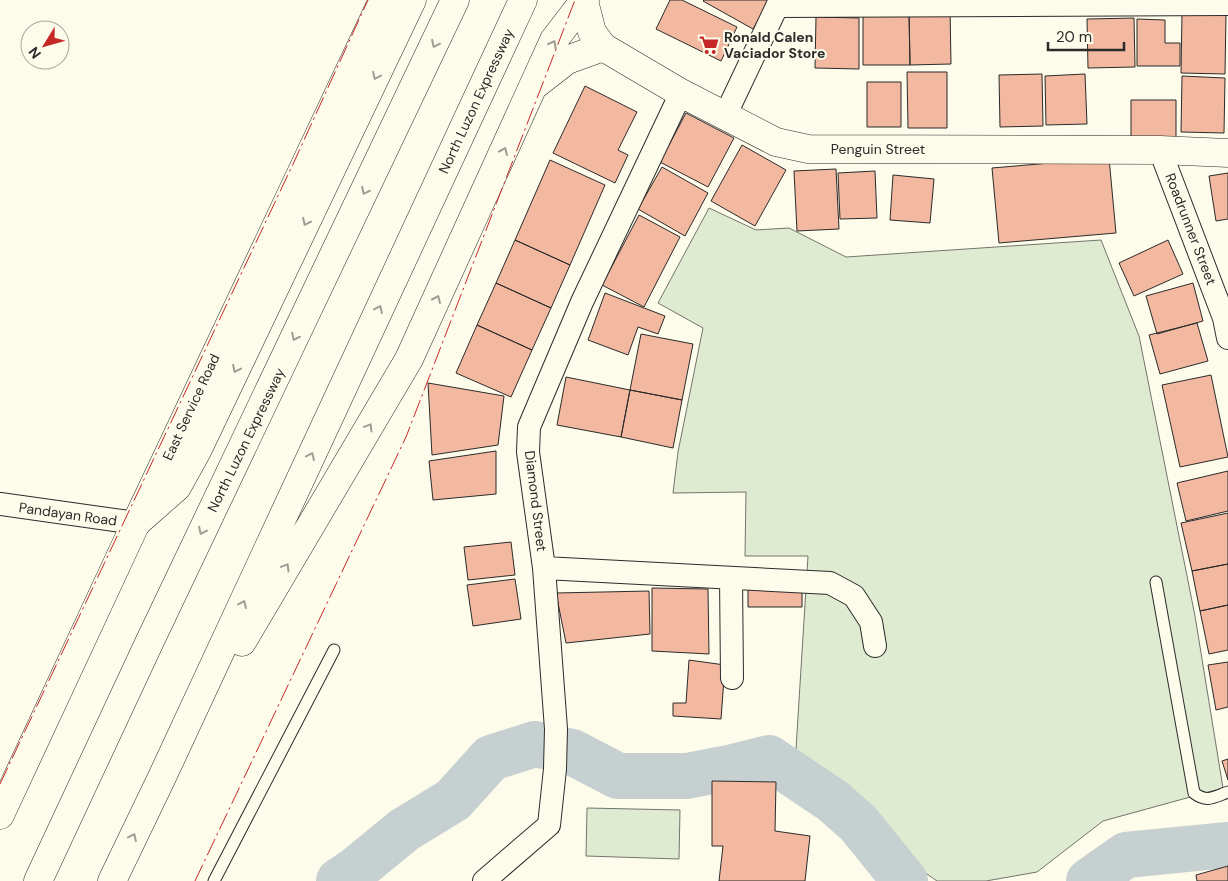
<svg xmlns="http://www.w3.org/2000/svg" width="1228" height="881" font-family="'DM Sans',sans-serif">
<style>
.green{fill:#deebd1;stroke:#74746e}
.lines{fill:none;stroke-linecap:round;stroke-linejoin:round}
.river{stroke:#c7d0d0;stroke-width:46}
.building{fill:#f2b8a0;stroke:#2b2b2b}
.service-casing{stroke:#2b2b2b;stroke-width:13}
.minor-casing{stroke:#2b2b2b;stroke-width:24}
.tertiary-casing{stroke:#2b2b2b;stroke-width:29}
.secondary-casing{stroke:#2b2b2b;stroke-width:29}
.motorway-casing{stroke:#2b2b2b;stroke-width:29}
.service{stroke:#fdfbea;stroke-width:11}
.minor{stroke:#fdfbea;stroke-width:22}
.tertiary{stroke:#fdfbea;stroke-width:28}
.secondary{stroke:#fdfbea;stroke-width:28}
.motorway{stroke:#fdfbea;stroke-width:28}
.power{stroke:#c62828;stroke-width:1;stroke-dasharray:18 4 2.5 4;stroke-linecap:butt}
.oneway{stroke:#9e9d94}
.labels{text-anchor:middle;dominant-baseline:central;stroke-width:4;stroke-linejoin:round;paint-order:stroke}
.poi-label{font-size:14px;font-weight:bold;fill:#2b2b2b;stroke:#fdfbea;text-anchor:start}
.street-label{font-size:14px;fill:#2b2b2b;stroke:#fdfbea}
</style>
<rect width="100%" height="100%" fill="#fdfbea"/>
<path class="green" d="M 709,208 L 756,230 L 789,228 L 846,257 L 1101,240 L 1139,336 L 1195,616 L 1223,788 L 1103,821 L 1037,872 L 986,881 L 937,881 L 894,851 L 796,749 L 808,556 L 745,556 L 746,492 L 673,493 L 678,452 L 703,328 L 658,303 Z
M 587,808 L 680,810 L 679,859 L 586,856 Z"/>
<g class="lines">
<path class="river" d="M 339,881 L 354,871 L 404,830 L 453,800 L 491,758 L 535,744 L 572,752 L 618,776 L 687,776 L 733,767 L 769,758 L 833,801 L 858,823 L 905,881
M 1089,881 L 1126,855 L 1228,845"/>
</g>
<path class="building" d="M 670,0 L 682,0 L 737,27 L 721,61 L 656,29 Z
M 704,0 L 769,0 L 753,29 L 703,1 Z
M 909,9 L 950,9 L 951,64 L 910,65 Z
M 1182,13 L 1226,14 L 1225,74 L 1181,73 Z
M 909,15 L 910,65 L 863,65 L 863,16 Z
M 816,17 L 859,18 L 859,69 L 815,68 Z
M 1134,18 L 1135,67 L 1088,68 L 1087,19 Z
M 1137,19 L 1165,20 L 1165,43 L 1180,43 L 1180,66 L 1137,66 Z
M 907,72 L 947,72 L 947,128 L 908,128 Z
M 1042,74 L 1043,126 L 1000,127 L 999,75 Z
M 1085,74 L 1087,124 L 1046,125 L 1045,76 Z
M 1182,76 L 1225,78 L 1224,133 L 1181,132 Z
M 867,82 L 901,82 L 901,127 L 867,127 Z
M 585,86 L 637,112 L 618,150 L 628,155 L 615,183 L 553,153 Z
M 1131,100 L 1176,100 L 1176,137 L 1131,137 Z
M 686,113 L 734,138 L 708,187 L 660,162 Z
M 742,145 L 786,170 L 755,226 L 711,201 Z
M 1109,158 L 1116,233 L 999,243 L 992,168 Z
M 550,160 L 605,185 L 570,265 L 515,240 Z
M 662,167 L 708,193 L 685,236 L 638,209 Z
M 836,169 L 839,229 L 797,231 L 794,171 Z
M 875,171 L 877,218 L 840,219 L 838,173 Z
M 1228,173 L 1228,219 L 1216,221 L 1209,176 Z
M 893,175 L 934,179 L 930,223 L 890,220 Z
M 639,215 L 680,237 L 644,307 L 602,285 Z
M 515,240 L 570,265 L 551,308 L 496,283 Z
M 1168,240 L 1183,274 L 1134,296 L 1119,263 Z
M 496,283 L 551,308 L 532,350 L 477,325 Z
M 1193,283 L 1203,321 L 1157,334 L 1146,296 Z
M 605,293 L 665,316 L 658,334 L 638,327 L 628,355 L 588,340 Z
M 1197,323 L 1208,361 L 1160,374 L 1149,335 Z
M 477,325 L 532,350 L 511,397 L 456,373 Z
M 641,334 L 693,344 L 682,400 L 630,390 Z
M 1211,375 L 1228,457 L 1180,467 L 1162,385 Z
M 566,377 L 630,390 L 621,437 L 557,425 Z
M 428,383 L 504,396 L 498,445 L 432,455 Z
M 630,390 L 682,400 L 673,448 L 621,437 Z
M 496,451 L 496,494 L 433,500 L 429,461 Z
M 1228,471 L 1228,511 L 1186,521 L 1177,483 Z
M 1228,513 L 1228,564 L 1192,571 L 1181,523 Z
M 511,542 L 515,575 L 468,580 L 464,547 Z
M 1228,564 L 1228,605 L 1200,611 L 1192,571 Z
M 515,579 L 521,619 L 473,626 L 467,585 Z
M 748,584 L 802,584 L 802,607 L 748,607 Z
M 652,588 L 708,589 L 709,654 L 652,651 Z
M 649,591 L 650,634 L 566,643 L 556,593 Z
M 1228,605 L 1228,650 L 1209,654 L 1200,611 Z
M 689,660 L 725,665 L 721,719 L 673,716 L 673,703 L 686,703 Z
M 1228,662 L 1228,707 L 1216,710 L 1208,665 Z
M 1228,759 L 1228,780 L 1222,761 Z
M 712,781 L 776,782 L 775,831 L 810,836 L 805,881 L 719,881 L 723,846 L 712,846 Z
M 1228,866 L 1228,881 L 1197,881 L 1196,875 Z"/>
<g class="lines">
<defs>
<path id="service" d="M 1156,582 L 1194,793 C 1207,803 1214,797 1228,792
M 214,881 L 334,650"/>
<path id="minor" d="M 777,6 L 1228,4
M 725,116 L 780,0
M 1160,150 L 1224,318 L 1228,338
M 0,504 L 136,523
M 544,568 L 830,583 L 854,596 L 871,622 L 875,646
M 731,578 L 732,678
M 484,881 L 549,825 L 555,769 L 556,729 L 544,568 L 528,452 L 529,427 L 582,302 L 681,93"/>
<path id="tertiary" d="M 585,0 L 584,1 L 592,32 L 603,47 L 681,93 L 776,142 L 808,149 L 1160,150 L 1228,153"/>
<path id="secondary" d="M 0,815 L 136,523 L 383,0"/>
<path id="motorway" d="M 535,85 L 567,60 L 603,47
M 136,523 L 177,487 L 197,451 L 412,0
M 242,642 L 409,359 L 554,40 L 584,1
M 38,881 L 149,643 L 455,0
M 112,881 L 163,775 L 523,0"/>
</defs>
<use href="#service" class="service-casing"/>
<use href="#minor" class="minor-casing"/>
<use href="#tertiary" class="tertiary-casing"/>
<use href="#secondary" class="secondary-casing"/>
<use href="#motorway" class="motorway-casing"/>
<use href="#service" class="service"/>
<use href="#minor" class="minor"/>
<use href="#tertiary" class="tertiary"/>
<use href="#secondary" class="secondary"/>
<use href="#motorway" class="motorway"/>
<path class="power" d="M 0,784 L 294,162 L 368,0
M 195,881 L 406,437 L 575,0"/>
</g>
<defs><path id="oneway-chevron" d="M-2-3.5L2.5 0L-2 3.5" fill="none" stroke-width="1.6" stroke-linecap="round" stroke-linejoin="round" transform="scale(1.25)"/></defs>
<g class="oneway">
<use href="#oneway-chevron" transform="translate(435 44) rotate(116)"/>
<use href="#oneway-chevron" transform="translate(553 44) rotate(-62)"/>
<use href="#oneway-chevron" transform="translate(376 76) rotate(115)"/>
<use href="#oneway-chevron" transform="translate(504 151) rotate(-66)"/>
<use href="#oneway-chevron" transform="translate(365 191) rotate(116)"/>
<use href="#oneway-chevron" transform="translate(306 222) rotate(115)"/>
<use href="#oneway-chevron" transform="translate(437 299) rotate(-66)"/>
<use href="#oneway-chevron" transform="translate(379 309) rotate(-65)"/>
<use href="#oneway-chevron" transform="translate(295 337) rotate(116)"/>
<use href="#oneway-chevron" transform="translate(236 369) rotate(115)"/>
<use href="#oneway-chevron" transform="translate(369 427) rotate(-59)"/>
<use href="#oneway-chevron" transform="translate(311 456) rotate(-65)"/>
<use href="#oneway-chevron" transform="translate(202 531) rotate(116)"/>
<use href="#oneway-chevron" transform="translate(286 567) rotate(-59)"/>
<use href="#oneway-chevron" transform="translate(243 604) rotate(-65)"/>
<use href="#oneway-chevron" transform="translate(133 837) rotate(-64)"/>
</g>
<defs>
<symbol id="supermarket-bare" viewBox="-9 -9 18 18"><path d="M-6-5.5h2.5l.6 2H6L4.5 2H-2.5L-4.4-4H-6ZM-1.5 3.2a1.3 1.3 0 1 0 .1 0ZM3 3.2a1.3 1.3 0 1 0 .1 0Z" fill="#c62828" stroke="#fdfbea" stroke-width="2.5" paint-order="stroke"/></symbol>
</defs>
<g fill-rule="evenodd">
<use href="#supermarket-bare" x="695" y="31" width="28" height="28"/>
</g>
<g class="labels">
<g class="poi-label">
<text x="724" y="37">Ronald Calen<tspan x="724" dy="16">Vaciador Store</tspan></text>
</g>
<g class="street-label">
<text transform="translate(476 101) rotate(-65)">North Luzon Expressway</text>
<text x="878" y="149">Penguin Street</text>
<text transform="translate(1191 229) rotate(69)">Roadrunner Street</text>
<text transform="translate(191 407) rotate(-65)">East Service Road</text>
<text transform="translate(246 440) rotate(-64)">North Luzon Expressway</text>
<text transform="translate(536 501) rotate(83)">Diamond Street</text>
<text transform="translate(68 514) rotate(8)">Pandayan Road</text>
</g>
</g>
<g transform="translate(45 45) rotate(233)"><circle r="24" fill="#fdfbea" stroke="#a9a89e"/>
<path d="M0-4L9 19L0 12L-9 19Z" fill="#c62828"/>
<text y="-8" font-size="14" font-weight="bold" text-anchor="middle" fill="#2b2b2b">N</text>
</g>
<path d="M1048 42v8h76v-8" fill="none" stroke="#2b2b2b" stroke-width="2.5"/>
<text x="1056" y="42" font-size="15" fill="#2b2b2b" stroke="#fdfbea" stroke-width="4" paint-order="stroke">20 m</text>
</svg>
